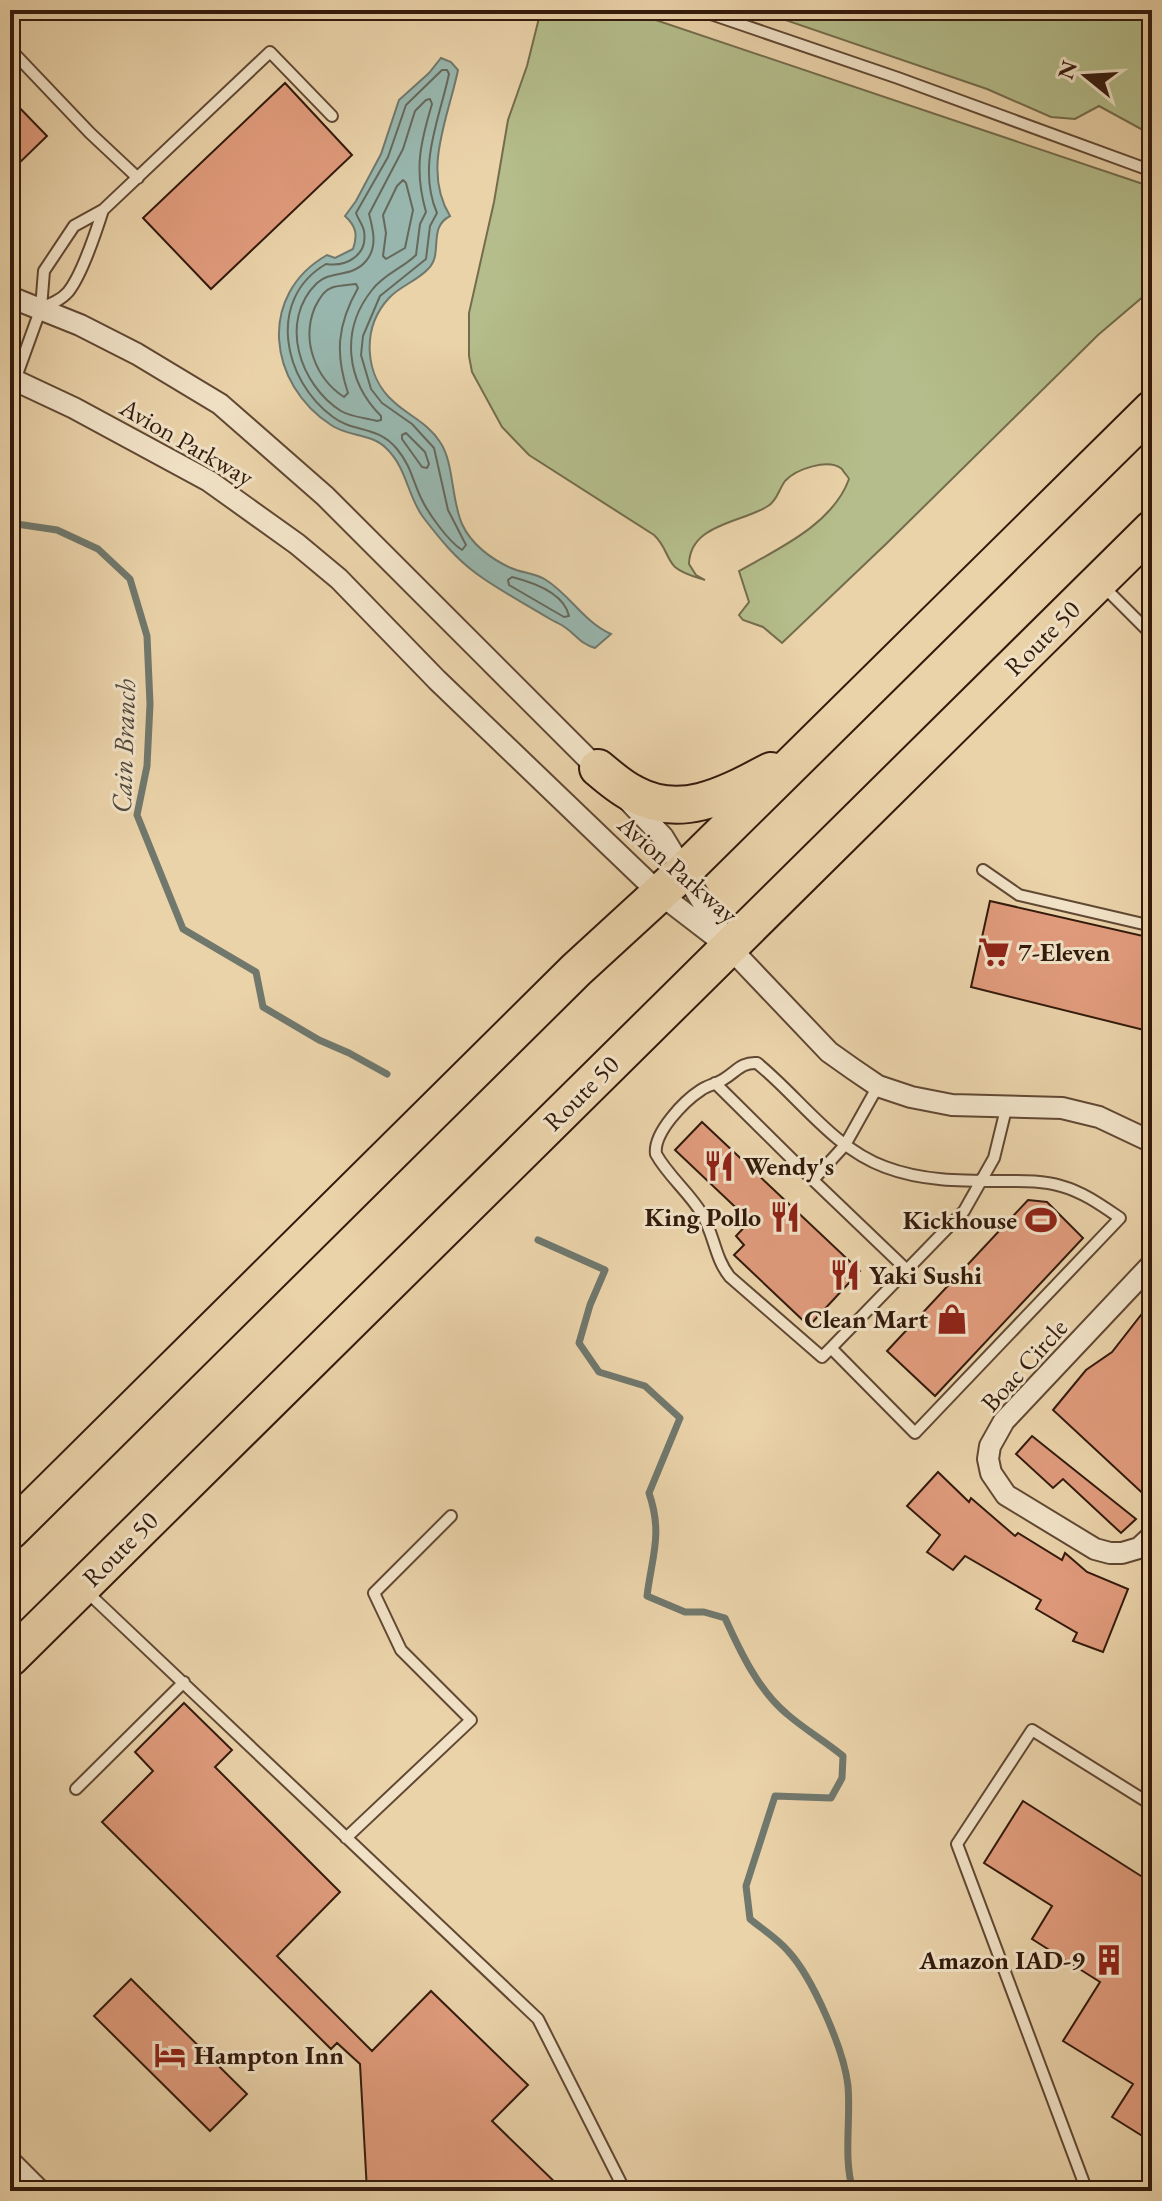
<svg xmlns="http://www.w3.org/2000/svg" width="1162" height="2201" font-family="'EB Garamond',serif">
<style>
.green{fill:#b4bd8b;stroke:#746c4c;stroke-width:2}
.water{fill:#98b6ad;stroke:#70786d;stroke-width:2}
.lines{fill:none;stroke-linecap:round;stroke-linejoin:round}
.shore{stroke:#66685c;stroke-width:2}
.stream{stroke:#70786d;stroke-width:7}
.building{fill:#e09b7c;stroke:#331a0c;stroke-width:2}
.lane-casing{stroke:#614833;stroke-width:14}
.street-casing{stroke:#614833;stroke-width:24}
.highway-casing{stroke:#331a0c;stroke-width:40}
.lane{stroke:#f1e2c7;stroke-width:10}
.street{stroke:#f1e2c7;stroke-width:20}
.highway{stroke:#ead2a9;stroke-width:36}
.labels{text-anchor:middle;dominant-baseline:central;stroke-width:6;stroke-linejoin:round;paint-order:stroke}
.street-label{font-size:26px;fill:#331a0c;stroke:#f1e2c7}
.poi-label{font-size:26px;font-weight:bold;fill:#331a0c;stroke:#f1e2c7;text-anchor:start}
.water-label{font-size:28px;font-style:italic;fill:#51493c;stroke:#f1e2c7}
</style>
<rect width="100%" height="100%" fill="#ead2a9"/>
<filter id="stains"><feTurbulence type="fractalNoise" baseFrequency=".0025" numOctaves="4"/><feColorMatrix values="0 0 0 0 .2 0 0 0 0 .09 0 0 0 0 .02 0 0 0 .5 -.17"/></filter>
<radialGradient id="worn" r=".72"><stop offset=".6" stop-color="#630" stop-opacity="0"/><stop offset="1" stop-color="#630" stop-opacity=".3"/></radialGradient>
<path class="green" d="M 541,10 L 626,10 L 1152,187 L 1152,289 L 1098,335 L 887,543 L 782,643 L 763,627 L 743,620 L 739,615 L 749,602 L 739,571 C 778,549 833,524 849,479 C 849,478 842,470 842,469 C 828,458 796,469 785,481 C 779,489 777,501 768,506 C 741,523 690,524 689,564 L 696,575 L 705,580 C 695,577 683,574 675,567 C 666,558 666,546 654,535 L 529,455 L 502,427 L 472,372 L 469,356 L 469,313 L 494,202 L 508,120 L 527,66 Z
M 756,10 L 1152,10 L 1152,135 L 1099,106 L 1075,119 L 1051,117 L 987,89 Z"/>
<path class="water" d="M 441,58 L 451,62 L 458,70 C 448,119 422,170 450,216 C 427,228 444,254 428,269 C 417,281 400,286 389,298 C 361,328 364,376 394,402 C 409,416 428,423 440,442 C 454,462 451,499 462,524 C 471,544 491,559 511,568 C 522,573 535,573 546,580 C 570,595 584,622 611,634 L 595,648 C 581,644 577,636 566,628 C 561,624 555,622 550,619 C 526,604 500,591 477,574 C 455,558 440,539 423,517 C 407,495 407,468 386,448 C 371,433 348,437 331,425 C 268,384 257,295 327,255 L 335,258 L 353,249 C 358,235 356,226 345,216 L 356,201 L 381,154 L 399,100 L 429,73 Z"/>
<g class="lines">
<path class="shore" d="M 442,70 L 447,70 L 449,74 C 439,121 417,166 437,213 L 430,226 L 426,259 L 380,296 L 363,336 L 361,355 L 371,389 L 382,403 L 412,424 L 434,448 L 448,510 L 466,545 L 462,550 C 448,541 428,513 421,498 C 412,479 411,466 397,449 C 377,425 354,433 333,417 C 283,381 266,299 326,264 C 347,267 368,255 364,231 C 363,225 358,219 356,213 L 388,157 L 406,105 Z
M 430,99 L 432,104 C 420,144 414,170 426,212 L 420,224 L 416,255 C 403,268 384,274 372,290 C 340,330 346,381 381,416 L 381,420 L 377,421 C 366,418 351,417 341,411 C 300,385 278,321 317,283 C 331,270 352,278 366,261 C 378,247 373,229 369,214 L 403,149 L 415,111 L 426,100 Z
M 403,180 L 406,183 L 413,210 L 405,248 L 386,259 L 383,256 L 386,233 L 383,215 L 397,186 Z
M 356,284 L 358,288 C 337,325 335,354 348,393 L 344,397 C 315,378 301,340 315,307 C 318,301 324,290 331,288 C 337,285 349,285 356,284 Z
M 406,433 L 425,452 L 429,464 L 427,468 L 422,467 L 402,439 L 402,435 Z
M 512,577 C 532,582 564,593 569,616 L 564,617 L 509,585 L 508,580 Z"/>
<path class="stream" d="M 10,523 L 57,530 L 98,549 L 130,579 L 147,636 L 150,704 L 147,766 L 137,815 L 183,929 L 256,972 L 263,1007 L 319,1040 L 349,1053 L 387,1074
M 538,1240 L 605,1270 L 590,1305 L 579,1343 L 599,1372 L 645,1386 L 680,1418 L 649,1493 C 663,1534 652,1556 647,1596 L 685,1612 L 704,1612 L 725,1618 C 740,1651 758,1690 787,1714 C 804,1729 825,1741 843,1756 L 842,1778 L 831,1798 L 775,1796 L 746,1886 L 750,1919 C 762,1929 778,1939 788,1951 C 813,1978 844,2050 848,2086 C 851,2121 843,2157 853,2191"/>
</g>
<path class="building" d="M 285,83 L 352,155 L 211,289 L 143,218 Z
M 10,98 L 47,136 L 10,172 Z
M 990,901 L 1152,938 L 1152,1032 L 971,987 Z
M 702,1122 L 860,1271 L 809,1326 L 734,1255 L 744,1245 L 736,1236 L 750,1221 L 675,1150 Z
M 1028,1200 L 1047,1202 L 1083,1238 L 935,1396 L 887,1351 Z
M 1141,1315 L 1152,1326 L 1152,1502 L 1053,1410 L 1086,1370 L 1112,1352 Z
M 1032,1436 L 1062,1460 L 1136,1519 L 1121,1533 L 1063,1479 L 1053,1488 L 1016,1454 Z
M 938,1472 L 969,1502 L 971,1498 L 1015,1536 L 1018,1533 L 1062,1560 L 1065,1553 L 1087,1572 L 1128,1589 L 1103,1652 L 1073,1641 L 1077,1633 L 1036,1609 L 1041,1600 L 965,1556 L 953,1570 L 927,1552 L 940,1535 L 907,1506 Z
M 184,1703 L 232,1750 L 215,1767 L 340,1892 L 277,1956 L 372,2051 L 431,1991 L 528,2085 L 492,2121 L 564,2191 L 367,2191 L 360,2064 L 337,2043 L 331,2049 L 102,1822 L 153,1771 L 135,1752 Z
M 1023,1801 L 1152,1883 L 1152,2142 L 1112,2117 L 1133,2084 L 1063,2041 L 1100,1982 L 1032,1939 L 1052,1906 L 984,1863 Z
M 131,1979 L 247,2094 L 210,2131 L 94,2016 Z"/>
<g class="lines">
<defs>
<path id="lane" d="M 699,10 L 898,78 L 1152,171
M 10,49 L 90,133 L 138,178
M 41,308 C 51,304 61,300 68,292 C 82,275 96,232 103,210
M 15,380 L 41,308 L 44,271 L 74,226 L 103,210 L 270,52 L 332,116
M 1103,586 L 1152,635
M 983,870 L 1019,895 L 1152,926
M 715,1083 L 813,1180 L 845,1145 L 878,1086
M 813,1180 L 907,1270
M 831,1348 L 915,1433 L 1120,1218 C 1101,1205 1083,1192 1061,1186 C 1041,1180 1020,1181 1000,1181 C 960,1181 922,1181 885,1167 C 833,1148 799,1097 757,1063 C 741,1062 736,1072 724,1079 C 717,1084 708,1085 701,1090 C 684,1101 653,1133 656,1154 C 668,1176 689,1192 702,1214 C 714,1234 715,1259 730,1277 L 822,1357 L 831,1348 L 964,1211 L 994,1158 L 1007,1105
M 86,1591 L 538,2019 L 625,2191
M 76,1789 L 184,1682
M 346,1838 L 471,1720 L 401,1650 L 374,1593 L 451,1516
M 1087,2191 L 957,1844 L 1032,1730 L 1152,1805"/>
<path id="street" d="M 10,297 L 80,325 L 137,354 L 220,404 L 325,496 L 602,773
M 10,378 L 74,408 L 209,481 L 297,544 L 339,579 L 437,680 L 660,894 L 729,947 L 829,1052 L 853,1069 L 878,1086 L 911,1097 L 952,1105 L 1062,1108 L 1099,1117 L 1152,1142
M 627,799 L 663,837 L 723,936
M 1152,1264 L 1004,1421 L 990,1446 L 988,1459 L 991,1473 L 1006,1495 L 1095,1549 L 1110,1553 L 1122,1553 L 1139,1548 L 1152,1536
M 10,2161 L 40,2191"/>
<path id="highway" d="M 598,768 C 609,777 621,788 634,794 C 682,820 727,794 771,771
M 10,1531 L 576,970 L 685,870 L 1152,409
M 10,1658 L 1152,529"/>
</defs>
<use href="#lane" class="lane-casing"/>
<use href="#street" class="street-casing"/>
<use href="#highway" class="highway-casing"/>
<use href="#lane" class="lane"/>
<use href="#street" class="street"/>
<use href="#highway" class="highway"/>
</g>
<defs>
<symbol id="supermarket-bare" viewBox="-9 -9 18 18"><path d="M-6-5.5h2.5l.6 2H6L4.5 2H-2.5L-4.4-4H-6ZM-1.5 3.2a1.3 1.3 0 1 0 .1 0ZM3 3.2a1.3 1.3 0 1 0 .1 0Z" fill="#8f2418" stroke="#f1e2c7" stroke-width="2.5" paint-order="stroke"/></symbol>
<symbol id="restaurant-bare" viewBox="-9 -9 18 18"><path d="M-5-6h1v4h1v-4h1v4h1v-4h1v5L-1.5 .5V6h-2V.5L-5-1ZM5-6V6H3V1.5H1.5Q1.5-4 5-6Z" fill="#8f2418" stroke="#f1e2c7" stroke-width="2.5" paint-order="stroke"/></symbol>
<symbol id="stadium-bare" viewBox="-9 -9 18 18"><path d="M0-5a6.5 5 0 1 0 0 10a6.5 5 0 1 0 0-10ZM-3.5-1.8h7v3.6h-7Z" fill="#8f2418" stroke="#f1e2c7" stroke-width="2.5" paint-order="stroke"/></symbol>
<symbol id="shop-bare" viewBox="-9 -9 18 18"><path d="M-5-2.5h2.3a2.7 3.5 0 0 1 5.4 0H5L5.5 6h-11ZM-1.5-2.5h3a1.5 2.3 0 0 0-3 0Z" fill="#8f2418" stroke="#f1e2c7" stroke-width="2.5" paint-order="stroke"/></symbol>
<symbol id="building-bare" viewBox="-9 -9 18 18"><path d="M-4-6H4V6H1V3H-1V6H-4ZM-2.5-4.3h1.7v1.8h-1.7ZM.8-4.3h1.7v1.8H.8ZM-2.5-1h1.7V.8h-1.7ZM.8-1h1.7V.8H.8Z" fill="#8f2418" stroke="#f1e2c7" stroke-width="2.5" paint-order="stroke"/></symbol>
<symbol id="hotel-bare" viewBox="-9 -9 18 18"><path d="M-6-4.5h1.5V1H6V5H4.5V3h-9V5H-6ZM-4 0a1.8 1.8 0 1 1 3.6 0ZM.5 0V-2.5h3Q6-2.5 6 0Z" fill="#8f2418" stroke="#f1e2c7" stroke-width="2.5" paint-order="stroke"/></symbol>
</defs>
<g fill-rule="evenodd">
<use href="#supermarket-bare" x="972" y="930" width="44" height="44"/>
<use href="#restaurant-bare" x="697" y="1144" width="44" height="44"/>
<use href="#restaurant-bare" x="763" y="1195" width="44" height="44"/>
<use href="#stadium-bare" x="1019" y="1198" width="44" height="44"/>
<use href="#restaurant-bare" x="823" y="1253" width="44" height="44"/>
<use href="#shop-bare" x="930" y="1297" width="44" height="44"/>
<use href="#building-bare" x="1087" y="1938" width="44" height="44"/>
<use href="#hotel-bare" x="148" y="2033" width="44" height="44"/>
</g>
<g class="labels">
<g class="street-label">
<text transform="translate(187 442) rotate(30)">Avion Parkway</text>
<text transform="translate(1042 638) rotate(-45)">Route 50</text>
<text transform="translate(678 869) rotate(41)">Avion Parkway</text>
<text transform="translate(581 1093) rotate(-45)">Route 50</text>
<text transform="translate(1024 1365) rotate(-48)">Boac Circle</text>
<text transform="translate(120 1549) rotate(-45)">Route 50</text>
</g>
<g class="poi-label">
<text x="1018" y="952">7-Eleven</text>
<text x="743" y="1166">Wendy's</text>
<text x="761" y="1217" text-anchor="end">King Pollo</text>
<text x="1017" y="1220" text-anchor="end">Kickhouse</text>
<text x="869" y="1275">Yaki Sushi</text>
<text x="928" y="1319" text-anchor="end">Clean Mart</text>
<text x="1085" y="1960" text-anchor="end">Amazon IAD-9</text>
<text x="194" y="2055">Hampton Inn</text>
</g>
<g class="water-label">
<text transform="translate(123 746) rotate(-88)">Cain Branch</text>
</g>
</g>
<rect width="1162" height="2201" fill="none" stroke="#ead2a9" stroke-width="40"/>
<rect x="12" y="12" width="1138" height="2177" fill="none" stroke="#331a0c" stroke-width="4"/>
<rect x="20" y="20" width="1122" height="2161" fill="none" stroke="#331a0c" stroke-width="2"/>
<g transform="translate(1086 76) rotate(288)" stroke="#f1e2c7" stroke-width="6" paint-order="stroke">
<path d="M0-6L14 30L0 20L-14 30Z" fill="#331a0c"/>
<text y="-12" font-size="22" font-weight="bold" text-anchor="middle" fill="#331a0c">N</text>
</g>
<rect width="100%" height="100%" filter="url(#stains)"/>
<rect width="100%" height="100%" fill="url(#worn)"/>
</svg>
